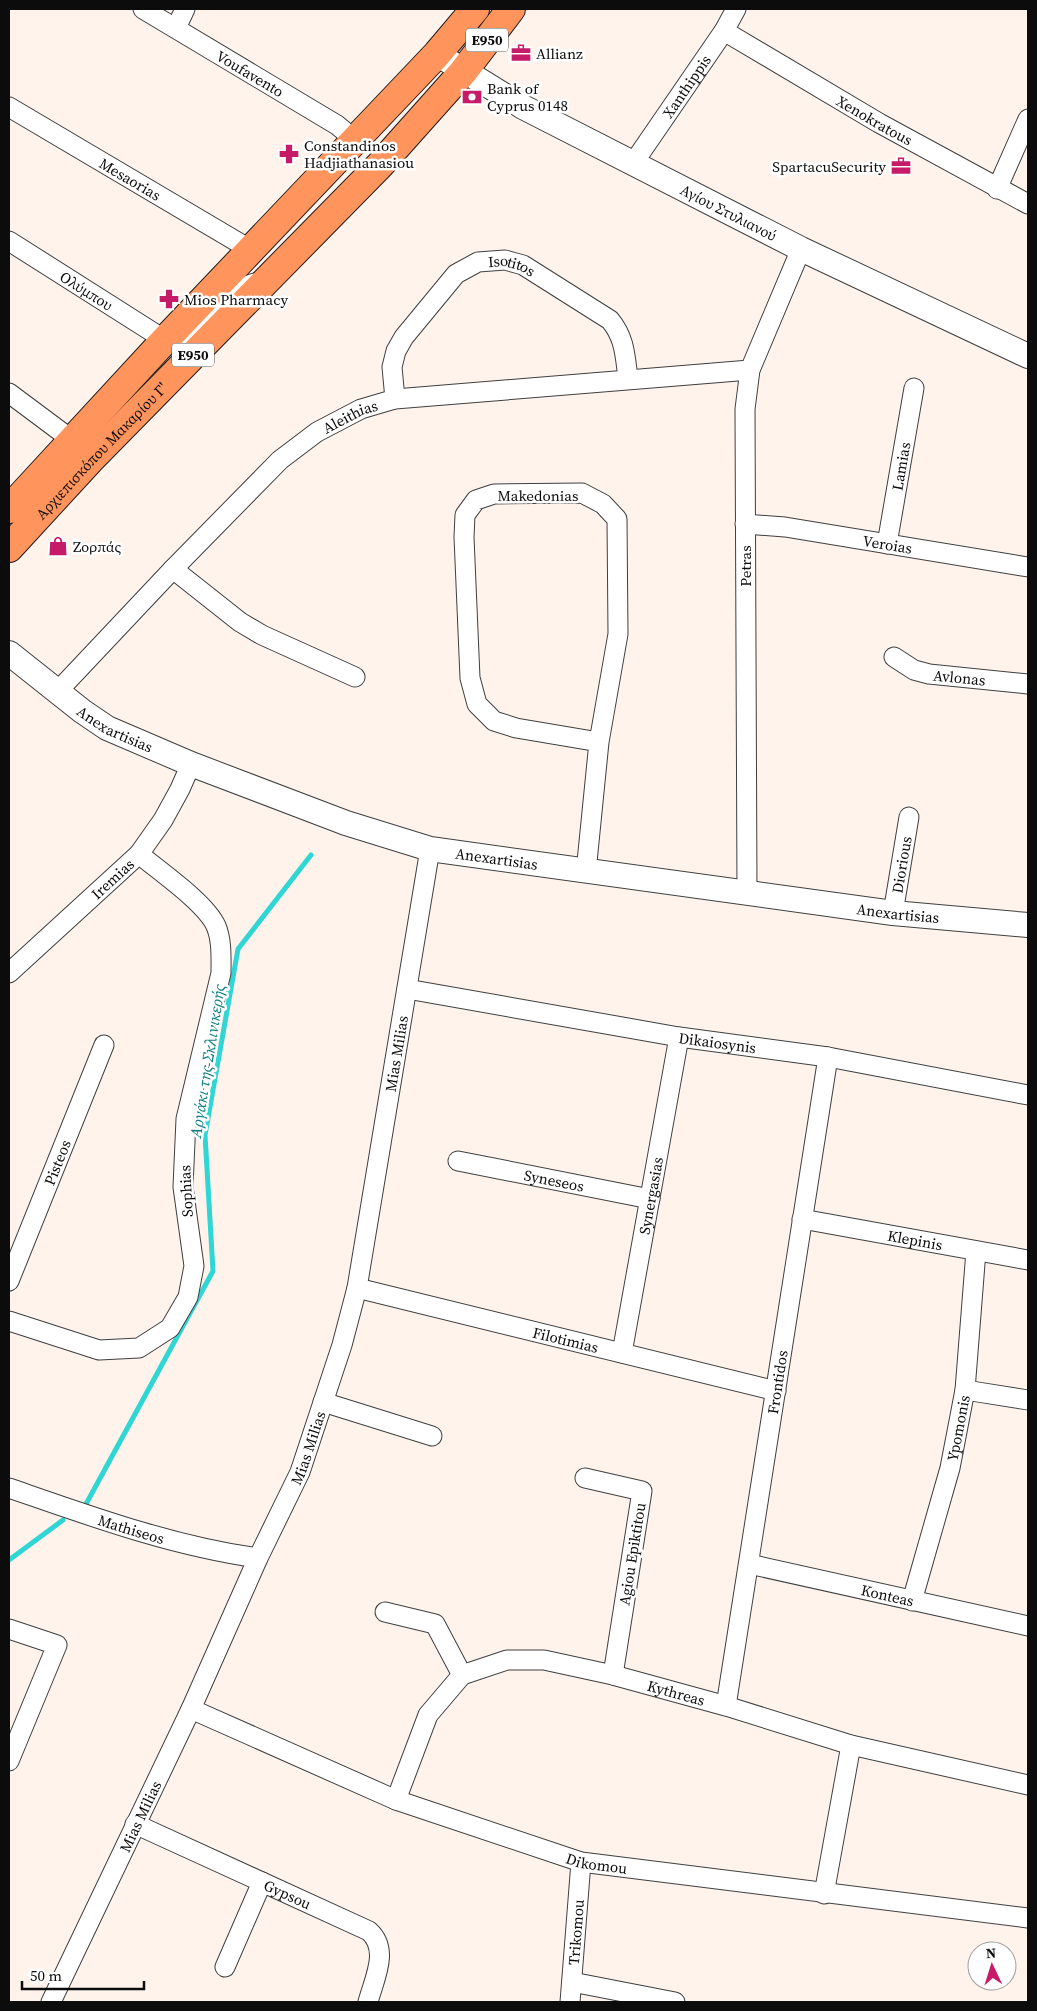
<svg xmlns="http://www.w3.org/2000/svg" width="1037" height="2011" font-family="'Source Serif 4',serif">
<style>
.lines{fill:none;stroke-linecap:round;stroke-linejoin:round}
.stream{stroke:#2fd6d4;stroke-width:5}
.minor-casing{stroke:#3f3f3f;stroke-width:21}
.tertiary-casing{stroke:#3f3f3f;stroke-width:26}
.primary-casing{stroke:#1d1d1d;stroke-width:30}
.minor{stroke:#fff;stroke-width:19}
.tertiary{stroke:#fff;stroke-width:24}
.primary{stroke:#ff945c;stroke-width:28}
.labels{text-anchor:middle;dominant-baseline:central;stroke-width:5;stroke-linejoin:round;paint-order:stroke}
.shield{fill:#fff;stroke:#555;stroke-width:1}
.shield-label{font-size:14px;font-weight:bold;fill:#0c0c0c}
.poi-label{font-size:15px;fill:#0c0c0c;stroke:#fff;text-anchor:start}
.street-label{font-size:15px;fill:#0c0c0c;stroke:#fff}
.water-label{font-size:16px;font-style:italic;fill:#0f7e81;stroke:#fff}
</style>
<rect width="100%" height="100%" fill="#fff3ec"/>
<g class="lines">
<path class="stream" d="M 86,1504 L 213,1271 L 205,1135 L 238,949 L 311,855
M 9,1560 L 63,1520"/>
<defs>
<g id="minor">
<path id="s1" d="M 143,9 L 337,125 L 355,140"/>
<path d="M 176,28 L 185,9"/>
<path id="s2" d="M 724,31 L 879,123 L 1028,204"/>
<path id="s3" d="M 9,107 L 251,250"/>
<path id="s4" d="M 634,162 L 724,31 L 736,9"/>
<path d="M 997,189 L 1028,119"/>
<path id="s5" d="M 9,241 L 165,340 C 201,351 223,281 264,282"/>
<path d="M 9,393 L 72,440"/>
<path id="s6" d="M 395,399 L 392,367 L 396,351 L 404,337 L 456,274 L 478,262 L 505,260 L 523,265 L 610,320 C 625,338 625,356 628,378"/>
<path id="s7" d="M 745,524 L 785,527 L 1028,567"/>
<path id="s8" d="M 887,544 L 914,388"/>
<path d="M 173,569 L 240,622 L 262,635 L 355,677"/>
<path id="s9" d="M 894,657 L 914,670 L 929,674 L 1028,684"/>
<path id="s10" d="M 57,692 L 173,569 L 280,460 L 317,432 L 361,409 L 395,399 L 750,370"/>
<path d="M 586,872 L 599,742 L 618,634 L 617,519 L 603,504 L 582,493 L 494,494 L 476,500 L 465,515 L 464,537 L 470,678 L 477,704 L 494,721 L 516,728 L 599,742"/>
<path d="M 747,892 L 745,409 L 750,370 L 801,249"/>
<path id="s11" d="M 893,913 L 909,817"/>
<path id="s12" d="M 9,973 L 139,854 L 163,820 L 180,789 L 191,764"/>
<path id="s13" d="M 407,989 L 679,1037 L 828,1057 L 1028,1095"/>
<path id="s14" d="M 458,1161 L 650,1199"/>
<path id="s15" d="M 802,1219 L 1028,1260"/>
<path id="s16" d="M 9,1281 L 104,1045"/>
<path id="s17" d="M 357,1288 L 776,1391"/>
<path d="M 9,1321 L 99,1350 L 139,1348 L 170,1328 L 188,1297 L 194,1266 L 183,1187 L 186,1119 L 221,973 C 221,958 222,940 216,926 C 206,903 159,871 139,854"/>
<path id="s18" d="M 622,1353 L 679,1037"/>
<path d="M 965,1390 L 1028,1400"/>
<path d="M 323,1402 L 432,1436"/>
<path d="M 585,1478 L 642,1491 L 613,1675"/>
<path id="s19" d="M 9,1488 C 90,1516 172,1546 258,1558"/>
<path id="s20" d="M 749,1564 L 1028,1626"/>
<path id="s21" d="M 912,1601 L 950,1468 L 965,1390 L 976,1251"/>
<path d="M 385,1612 L 435,1624 L 462,1675"/>
<path d="M 9,1629 L 57,1645 L 9,1761"/>
<path id="s22" d="M 726,1706 L 828,1057"/>
<path id="s23" d="M 191,1709 L 396,1800 L 581,1862 L 1028,1918"/>
<path id="s24" d="M 396,1800 L 428,1715 L 462,1675 L 507,1660 L 544,1660 L 613,1675 L 726,1706 L 851,1745 L 1028,1785"/>
<path id="s25" d="M 135,1824 L 369,1931 C 390,1950 374,1979 368,2002"/>
<path d="M 824,1894 L 851,1745"/>
<path d="M 225,1967 L 262,1882"/>
<path d="M 572,1982 L 675,2002"/>
<path id="s26" d="M 51,2002 L 191,1709 L 258,1558 L 300,1472 L 342,1345 L 357,1288 L 430,849"/>
<path id="s27" d="M 570,2002 L 581,1862"/>
</g>
<g id="tertiary">
<path id="s28" d="M 437,54 L 523,107 L 801,249 L 1028,356"/>
<path id="s29" d="M 9,653 L 82,711 L 107,728 L 191,764 L 346,823 L 430,849 L 893,913 L 1028,925"/>
</g>
<g id="primary">
<path d="M 9,509 L 165,340 L 437,54 L 475,9"/>
<path id="s30" d="M 9,548 L 90,460 L 380,165 L 463,72 L 511,9"/>
</g>
</defs>
<use href="#minor" class="minor-casing"/>
<use href="#tertiary" class="tertiary-casing"/>
<use href="#primary" class="primary-casing"/>
<use href="#minor" class="minor"/>
<use href="#tertiary" class="tertiary"/>
<use href="#primary" class="primary"/>
</g>
<defs>
<symbol id="office-bare" viewBox="-9 -9 18 18"><path d="M-6-3h4V-5.5h4V-3h4V5H-6ZM-1-4.5V-3h2v-1.5ZM-6 0V1H6V0Z" fill="#c51b69" stroke="#fff" stroke-width="2.5" paint-order="stroke"/></symbol>
<symbol id="bank-bare" viewBox="-9 -9 18 18"><path d="M-6-4H6V4H-6ZM0-2.3a2.3 2.3 0 1 0 0 4.6a2.3 2.3 0 1 0 0-4.6Z" fill="#c51b69" stroke="#fff" stroke-width="2.5" paint-order="stroke"/></symbol>
<symbol id="pharmacy-bare" viewBox="-9 -9 18 18"><path d="M-2-6h4v4h4v4h-4v4h-4v-4h-4v-4h4Z" fill="#c51b69" stroke="#fff" stroke-width="2.5" paint-order="stroke"/></symbol>
<symbol id="shop-bare" viewBox="-9 -9 18 18"><path d="M-5-2.5h2.3a2.7 3.5 0 0 1 5.4 0H5L5.5 6h-11ZM-1.5-2.5h3a1.5 2.3 0 0 0-3 0Z" fill="#c51b69" stroke="#fff" stroke-width="2.5" paint-order="stroke"/></symbol>
</defs>
<g fill-rule="evenodd">
<use href="#office-bare" x="507" y="39" width="28" height="28"/>
<use href="#bank-bare" x="458" y="83" width="28" height="28"/>
<use href="#pharmacy-bare" x="275" y="140" width="28" height="28"/>
<use href="#office-bare" x="887" y="152" width="28" height="28"/>
<use href="#pharmacy-bare" x="155" y="285" width="28" height="28"/>
<use href="#shop-bare" x="44" y="532" width="28" height="28"/>
</g>
<g class="labels">
<g class="shield">
<rect x="466" y="28.5" width="42" height="23" rx="4"/>
<rect x="172" y="343.5" width="42" height="23" rx="4"/>
</g>
<g class="shield-label">
<text x="487" y="40">E950</text>
<text x="193" y="355">E950</text>
</g>
<g class="poi-label">
<text x="536" y="53">Allianz</text>
<text x="487" y="88">Bank of<tspan x="487" dy="17">Cyprus 0148</tspan></text>
<text x="304" y="145">Constandinos<tspan x="304" dy="17">Hadjiathanasiou</tspan></text>
<text x="886" y="166" text-anchor="end">SpartacuSecurity</text>
<text x="184" y="299">Mios Pharmacy</text>
<text x="73" y="546">Ζορπάς</text>
</g>
<g class="street-label">
<text stroke="none"><textPath href="#s1" startOffset="125">Voufavento</textPath></text>
<text stroke="none"><textPath href="#s4" startOffset="92">Xanthippis</textPath></text>
<text stroke="none"><textPath href="#s2" startOffset="175">Xenokratous</textPath></text>
<text stroke="none"><textPath href="#s3" startOffset="141">Mesaorias</textPath></text>
<text stroke="none"><textPath href="#s28" startOffset="332">Αγίου Στυλιανού</textPath></text>
<text stroke="none"><textPath href="#s6" startOffset="206">Isotitos</textPath></text>
<text stroke="none"><textPath href="#s5" startOffset="92">Ολύμπου</textPath></text>
<text stroke="none"><textPath href="#s10" startOffset="405">Aleithias</textPath></text>
<text stroke="none"><textPath href="#s30" startOffset="134">Αρχιεπισκόπου Μακαρίου Γ'</textPath></text>
<text stroke="none"><textPath href="#s8" startOffset="79">Lamias</textPath></text>
<text x="538" y="495">Makedonias</text>
<text stroke="none"><textPath href="#s7" startOffset="144">Veroias</textPath></text>
<text transform="translate(745 566) rotate(-90)">Petras</text>
<text stroke="none"><textPath href="#s9" startOffset="70">Avlonas</textPath></text>
<text stroke="none"><textPath href="#s29" startOffset="131">Anexartisias</textPath></text>
<text stroke="none"><textPath href="#s29" startOffset="536">Anexartisias</textPath></text>
<text stroke="none"><textPath href="#s11" startOffset="49">Diorious</textPath></text>
<text stroke="none"><textPath href="#s12" startOffset="140">Iremias</textPath></text>
<text stroke="none"><textPath href="#s29" startOffset="941">Anexartisias</textPath></text>
<text stroke="none"><textPath href="#s13" startOffset="315">Dikaiosynis</textPath></text>
<text stroke="none"><textPath href="#s26" startOffset="1016">Mias Milias</textPath></text>
<text stroke="none"><textPath href="#s16" startOffset="128">Pisteos</textPath></text>
<text stroke="none"><textPath href="#s14" startOffset="98">Syneseos</textPath></text>
<text transform="translate(186 1191) rotate(-93)">Sophias</text>
<text stroke="none"><textPath href="#s18" startOffset="160">Synergasias</textPath></text>
<text stroke="none"><textPath href="#s15" startOffset="115">Klepinis</textPath></text>
<text stroke="none"><textPath href="#s17" startOffset="215">Filotimias</textPath></text>
<text stroke="none"><textPath href="#s22" startOffset="328">Frontidos</textPath></text>
<text stroke="none"><textPath href="#s21" startOffset="179">Ypomonis</textPath></text>
<text stroke="none"><textPath href="#s26" startOffset="611">Mias Milias</textPath></text>
<text stroke="none"><textPath href="#s19" startOffset="129">Mathiseos</textPath></text>
<text transform="translate(632 1554) rotate(-81)">Agiou Epiktitou</text>
<text stroke="none"><textPath href="#s20" startOffset="142">Konteas</textPath></text>
<text stroke="none"><textPath href="#s24" startOffset="364">Kythreas</textPath></text>
<text stroke="none"><textPath href="#s26" startOffset="206">Mias Milias</textPath></text>
<text stroke="none"><textPath href="#s23" startOffset="435">Dikomou</textPath></text>
<text stroke="none"><textPath href="#s25" startOffset="168">Gypsou</textPath></text>
<text stroke="none"><textPath href="#s27" startOffset="70">Trikomou</textPath></text>
</g>
<g class="water-label">
<text transform="translate(207 1061) rotate(-81)">Αργάκι της Σκλινικερής</text>
</g>
</g>
<rect width="1037" height="2011" fill="none" stroke="#0c0c0c" stroke-width="20"/>
<g transform="translate(992 1966) rotate(356)"><circle r="24" fill="#ffffff" stroke="#9e9e9e"/>
<path d="M0-4L9 19L0 12L-9 19Z" fill="#c51b69"/>
<text y="-8" font-size="14" font-weight="bold" text-anchor="middle" fill="#0c0c0c">N</text>
</g>
<path d="M22 1981v8h122v-8" fill="none" stroke="#0c0c0c" stroke-width="2.5"/>
<text x="30" y="1981" font-size="15" fill="#0c0c0c" stroke="#ffffff" stroke-width="4" paint-order="stroke">50 m</text>
</svg>
